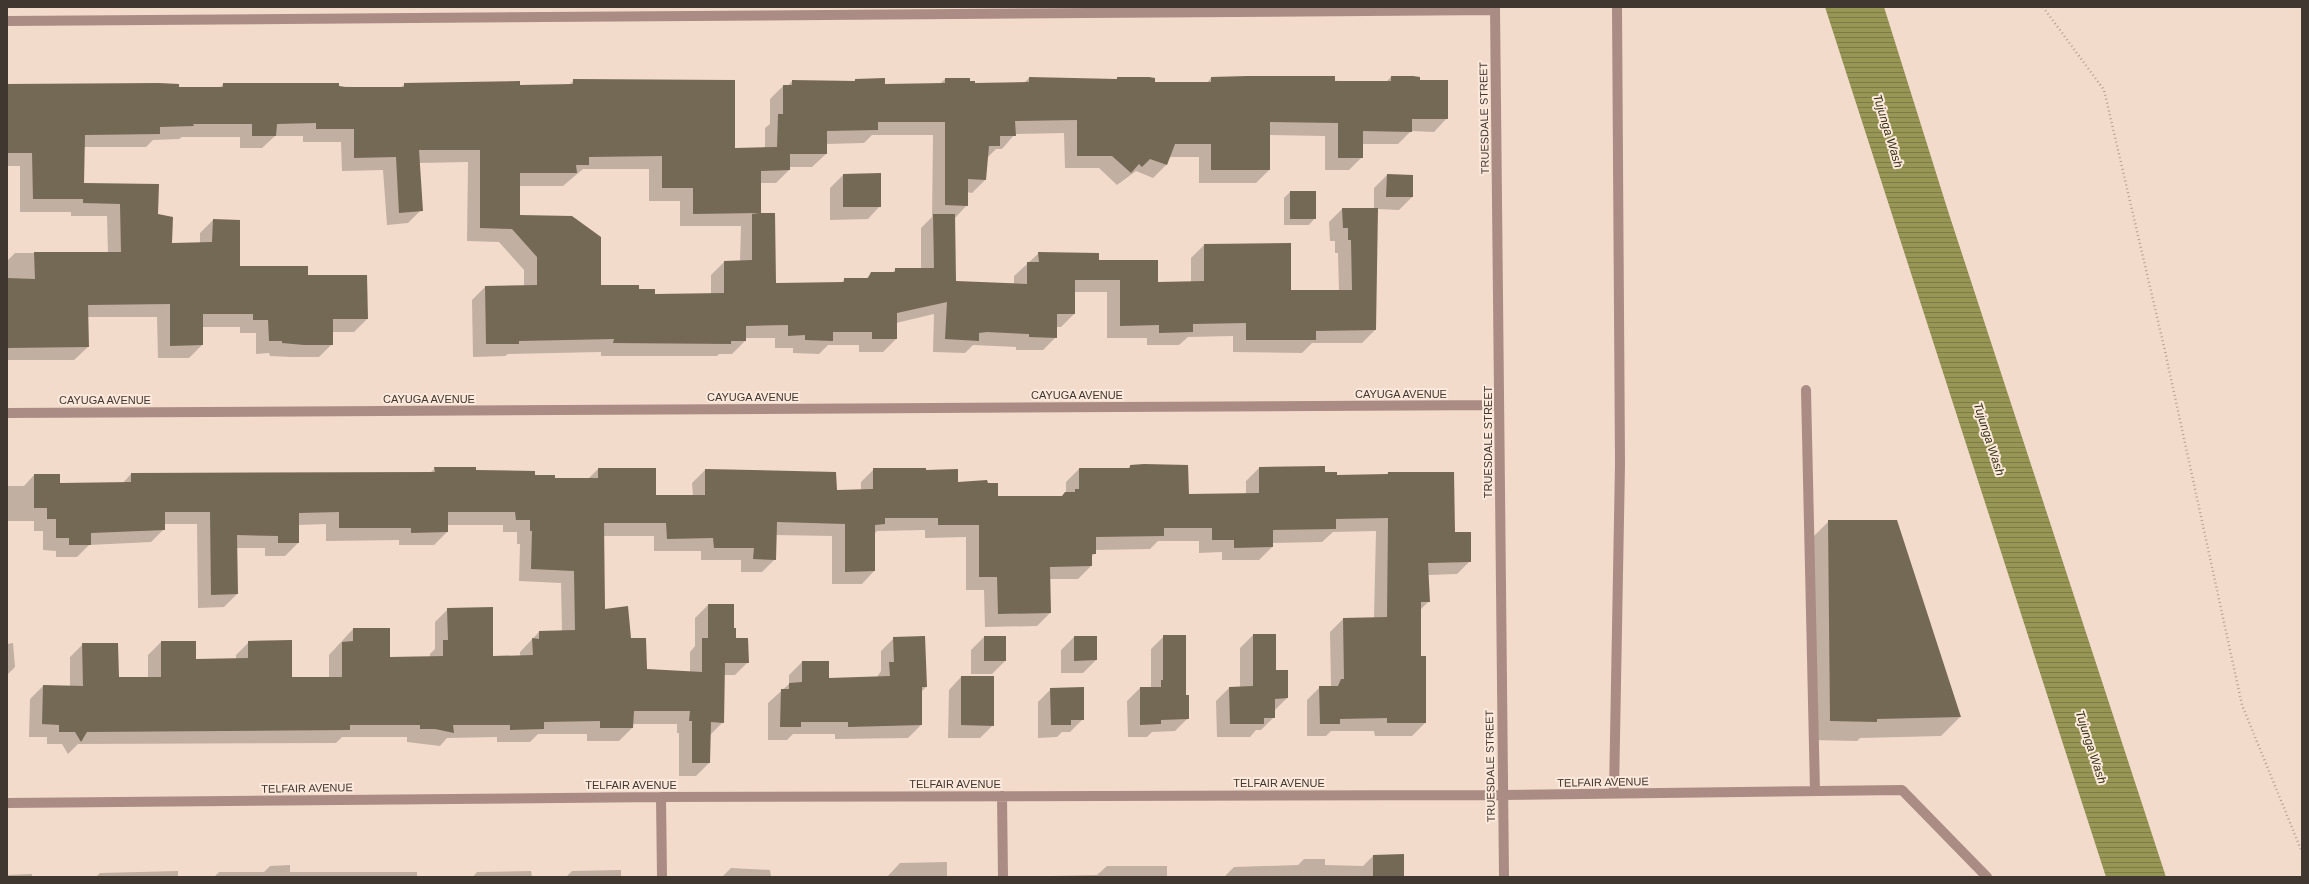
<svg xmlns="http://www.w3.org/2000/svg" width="2309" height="884" font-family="Arial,sans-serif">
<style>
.water{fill:url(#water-rules)}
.shadow{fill:#0003;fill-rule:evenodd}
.building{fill:#746954;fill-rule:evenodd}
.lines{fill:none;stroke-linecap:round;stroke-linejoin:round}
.path{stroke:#b3a194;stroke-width:2.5;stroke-dasharray:1 3;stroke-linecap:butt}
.minor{stroke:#aa8c84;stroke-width:10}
.labels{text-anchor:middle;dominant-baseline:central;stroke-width:4;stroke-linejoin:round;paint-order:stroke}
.street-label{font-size:11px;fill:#403730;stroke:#fce9dc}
.water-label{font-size:12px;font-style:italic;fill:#313012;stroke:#fce9dc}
</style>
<defs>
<pattern id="water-rules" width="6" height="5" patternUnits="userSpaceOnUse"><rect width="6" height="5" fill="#989655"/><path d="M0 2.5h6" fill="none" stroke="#7d7b47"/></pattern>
</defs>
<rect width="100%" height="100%" fill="#f2dbcb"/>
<path class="water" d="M 1825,7 L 1884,7 L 1948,211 L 2166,877 L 2106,877 Z"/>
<path class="shadow" d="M 1391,77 L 1419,81 L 1447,118 L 1434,132 L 1411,131 L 1398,144 L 1362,144 L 1362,157 L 1349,170 L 1325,170 L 1325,136 L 1269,135 L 1269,170 L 1256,183 L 1199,183 L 1199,157 L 1169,157 L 1166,165 L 1153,178 L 1136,171 L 1117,185 L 1099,168 L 1065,168 L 1064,133 L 1015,134 L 1002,149 L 996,149 L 987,158 L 985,180 L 972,193 L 967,192 L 967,205 L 955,218 L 955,282 L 1014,284 L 1014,276 L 1039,253 L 1098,261 L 1157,283 L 1191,282 L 1191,258 L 1204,245 L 1290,291 L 1339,291 L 1338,253 L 1335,253 L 1335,241 L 1330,241 L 1329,222 L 1343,208 L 1374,209 L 1374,188 L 1387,175 L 1412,197 L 1399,210 L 1377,209 L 1375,330 L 1362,343 L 1312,343 L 1302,353 L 1233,352 L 1233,336 L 1188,337 L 1179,345 L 1147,345 L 1147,338 L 1107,338 L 1107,292 L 1074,292 L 1074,314 L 1061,327 L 1056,327 L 1056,337 L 1043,350 L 1016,350 L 1016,347 L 973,345 L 965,353 L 933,352 L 934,314 L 896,323 L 896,339 L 883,352 L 859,352 L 859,345 L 828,345 L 819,354 L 793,353 L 793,348 L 775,348 L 775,338 L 745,338 L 745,341 L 732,354 L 719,354 L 717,356 L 601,356 L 601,352 L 508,354 L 505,356 L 473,357 L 472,300 L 485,287 L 524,286 L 524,270 L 499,242 L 467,241 L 468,162 L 419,163 L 421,210 L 408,223 L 387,225 L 383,170 L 342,171 L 341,142 L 303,142 L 303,136 L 275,136 L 262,148 L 240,148 L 240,137 L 182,137 L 179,139 L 153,140 L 146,147 L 84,147 L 83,184 L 157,215 L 171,244 L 200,244 L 200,233 L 213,220 L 239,267 L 307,276 L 367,319 L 354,332 L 332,332 L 332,344 L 319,357 L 291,357 L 270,356 L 269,353 L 256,354 L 256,333 L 240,333 L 240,327 L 202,327 L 202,345 L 189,358 L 158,358 L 157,317 L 87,317 L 88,347 L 74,360 L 7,360 L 7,261 L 15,253 L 108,253 L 107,216 L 71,216 L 71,212 L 20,212 L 20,166 L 7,166 L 7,84 L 178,88 L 220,88 L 223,84 L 400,88 L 405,84 L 519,86 L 569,85 L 574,80 L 734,149 L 765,148 L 765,128 L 770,124 L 770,99 L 783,86 L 788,86 L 792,81 L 853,82 L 855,80 L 884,85 L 940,84 L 945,79 L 969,79 L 969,82 L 974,84 L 1024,83 L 1029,78 L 1115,80 L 1118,78 L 1154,83 L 1207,83 L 1211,78 L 1386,82 ZM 872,135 L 933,135 L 932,217 L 921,228 L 921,269 L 896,269 L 892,273 L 872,273 L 866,279 L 845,279 L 841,283 L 775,284 L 760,214 L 760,183 L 776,183 L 789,170 L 789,167 L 812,167 L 826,154 L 826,144 L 864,143 ZM 583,169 L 649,169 L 649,201 L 680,201 L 680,226 L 741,226 L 740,261 L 724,262 L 711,275 L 711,294 L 654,295 L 638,290 L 600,286 L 519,216 L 519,186 L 563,186 Z
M 843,175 L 880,206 L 868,219 L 830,220 L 830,188 Z
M 1290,192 L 1315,218 L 1309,225 L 1284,225 L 1284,198 Z
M 1167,465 L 1188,495 L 1246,494 L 1246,481 L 1259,468 L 1324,473 L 1336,476 L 1386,475 L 1388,473 L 1454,533 L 1470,561 L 1457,574 L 1428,575 L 1429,601 L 1420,610 L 1420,657 L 1425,723 L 1412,736 L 1375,736 L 1374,731 L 1331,731 L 1326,736 L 1307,736 L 1307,700 L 1320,687 L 1331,687 L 1330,632 L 1343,619 L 1374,618 L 1376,531 L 1333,532 L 1322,542 L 1272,543 L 1272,547 L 1259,560 L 1222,560 L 1222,552 L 1199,553 L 1199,541 L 1158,541 L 1150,549 L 1095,550 L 1095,553 L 1091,557 L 1091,566 L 1078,579 L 1049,579 L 1050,613 L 1037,626 L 985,627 L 984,590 L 966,590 L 966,537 L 925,538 L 925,530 L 877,531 L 874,534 L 874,571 L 862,584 L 832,584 L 832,536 L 776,535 L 775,559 L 762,572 L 741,572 L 741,560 L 701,560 L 701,551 L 654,551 L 654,536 L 603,536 L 604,610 L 630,639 L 646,670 L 690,672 L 690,652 L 695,646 L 695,618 L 708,605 L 733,629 L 735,639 L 748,662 L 735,675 L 723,675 L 723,722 L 710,735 L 709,763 L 696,776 L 679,776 L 679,733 L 677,733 L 677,724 L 632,724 L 632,728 L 619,741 L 587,741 L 587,734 L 538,734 L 530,742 L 497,742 L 497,737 L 447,738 L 440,746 L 407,742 L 407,737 L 342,737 L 336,743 L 78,744 L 68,754 L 62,744 L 47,744 L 47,737 L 29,737 L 30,699 L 43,686 L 70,686 L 70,657 L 83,644 L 118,678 L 148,678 L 148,655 L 161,642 L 195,660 L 236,660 L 236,655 L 249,642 L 291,678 L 329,678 L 329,655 L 353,629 L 389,658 L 430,657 L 430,654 L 435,649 L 435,622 L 448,609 L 492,657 L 520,657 L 520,652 L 539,632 L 562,632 L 561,583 L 519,581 L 520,544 L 517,544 L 517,532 L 503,532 L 503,525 L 447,525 L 447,532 L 434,545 L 399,545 L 399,540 L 326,541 L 326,524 L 298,525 L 298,543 L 285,556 L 265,556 L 265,548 L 236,548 L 237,594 L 224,607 L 198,608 L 197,524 L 164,524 L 164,529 L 151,542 L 89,545 L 77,557 L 56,557 L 56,551 L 43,550 L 43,531 L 34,531 L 34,521 L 7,521 L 7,486 L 24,486 L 34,475 L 59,484 L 122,484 L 131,474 L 430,473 L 435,468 L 554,479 L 588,479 L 598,469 L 655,496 L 693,496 L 692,483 L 705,470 L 836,491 L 861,490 L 861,482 L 874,469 L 925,471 L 997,497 L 1062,497 L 1066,493 L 1066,482 L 1079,469 L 1127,469 L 1130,466 Z
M 1829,521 L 1896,521 L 1960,717 L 1941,736 L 1860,738 L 1857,741 L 1811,740 L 1810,540 Z
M 1253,635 L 1275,671 L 1287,698 L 1274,711 L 1274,717 L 1261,730 L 1256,730 L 1250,737 L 1217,737 L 1216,701 L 1229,688 L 1240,687 L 1240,648 Z
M 1164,636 L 1185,696 L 1188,718 L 1175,731 L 1152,732 L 1147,737 L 1128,737 L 1127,701 L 1140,688 L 1151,688 L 1151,649 Z
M 984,637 L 1005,637 L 1005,661 L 992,674 L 971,674 L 971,650 Z
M 1074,637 L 1096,660 L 1083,673 L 1061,673 L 1061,650 Z
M 894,638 L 926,687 L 921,692 L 921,725 L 908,738 L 835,739 L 835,734 L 793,734 L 787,740 L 768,740 L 768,703 L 789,684 L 789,675 L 802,662 L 828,679 L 877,677 L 881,671 L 881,651 Z
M 13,643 L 15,667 L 7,675 L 7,644 Z
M 961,677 L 993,725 L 980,738 L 948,738 L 949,690 Z
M 1051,689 L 1083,719 L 1070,732 L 1062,732 L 1057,737 L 1038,738 L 1038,702 Z
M 1373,856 L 1403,877 L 1224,877 L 1234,867 L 1298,865 L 1304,859 L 1325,859 L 1325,865 L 1363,866 Z
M 947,862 L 947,877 L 969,877 L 887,877 L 900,863 Z
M 290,865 L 290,872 L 417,872 L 417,877 L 214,877 L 219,872 L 264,872 L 270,866 Z
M 1107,866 L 1167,866 L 1167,877 L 1010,877 L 1097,875 Z
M 731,868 L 770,870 L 771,877 L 722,877 Z
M 621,870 L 621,877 L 566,877 L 572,871 Z
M 178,871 L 178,877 L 96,877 L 100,873 Z
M 531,871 L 532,877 L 473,877 L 477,872 Z
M 32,874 L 32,877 L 7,877 L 7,875 Z"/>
<path class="building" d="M 1247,76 L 1335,76 L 1335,81 L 1391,81 L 1391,76 L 1413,76 L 1420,77 L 1420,80 L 1448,80 L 1448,119 L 1412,119 L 1412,132 L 1363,131 L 1363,158 L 1338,158 L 1338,123 L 1270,122 L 1270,170 L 1211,170 L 1211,144 L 1175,144 L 1167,165 L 1150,159 L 1142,167 L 1139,164 L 1131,173 L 1112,156 L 1077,156 L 1077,120 L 1015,121 L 1016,136 L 1000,136 L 1000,146 L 989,146 L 986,180 L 968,179 L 968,206 L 945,205 L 945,122 L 878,122 L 878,130 L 827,131 L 827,154 L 790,154 L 790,170 L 761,171 L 761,213 L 775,213 L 776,283 L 844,282 L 844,278 L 868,278 L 871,272 L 895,272 L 895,268 L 934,268 L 933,214 L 955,214 L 956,281 L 1027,284 L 1027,262 L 1039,262 L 1038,252 L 1099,253 L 1099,260 L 1158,260 L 1158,282 L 1204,281 L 1204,244 L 1291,243 L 1291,290 L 1352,290 L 1351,240 L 1348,240 L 1348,228 L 1343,228 L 1342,208 L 1378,208 L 1376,330 L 1316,331 L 1316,340 L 1246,340 L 1246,323 L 1193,324 L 1193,332 L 1159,333 L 1159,325 L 1120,326 L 1120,280 L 1075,280 L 1075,314 L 1057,314 L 1057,338 L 1029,337 L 1029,334 L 987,332 L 979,333 L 979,341 L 945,339 L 947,302 L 897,313 L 897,339 L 872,339 L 872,332 L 833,332 L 833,341 L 805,340 L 805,335 L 788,336 L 788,325 L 746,326 L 746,341 L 731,341 L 731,344 L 613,343 L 614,339 L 519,341 L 519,344 L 486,344 L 485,286 L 537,285 L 537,257 L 512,229 L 480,228 L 480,150 L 419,150 L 423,211 L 399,213 L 396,157 L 354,158 L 354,129 L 316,129 L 316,123 L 277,124 L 276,136 L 252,136 L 252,124 L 193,124 L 194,126 L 160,127 L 160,134 L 85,135 L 84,183 L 159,184 L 158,214 L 173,217 L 172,243 L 212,242 L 213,219 L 240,220 L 240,266 L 308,266 L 308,275 L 367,275 L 368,319 L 333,319 L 333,345 L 304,345 L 282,343 L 282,341 L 269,341 L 268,320 L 253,320 L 253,314 L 203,314 L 203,345 L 170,346 L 170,304 L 88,305 L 89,347 L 7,348 L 7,278 L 35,279 L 34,252 L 121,252 L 120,204 L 83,203 L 83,199 L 33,199 L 32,153 L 7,153 L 7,84 L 159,83 L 179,84 L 179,87 L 223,87 L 223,83 L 339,83 L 339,86 L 345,87 L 404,87 L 404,83 L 520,81 L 520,85 L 573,84 L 573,79 L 735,80 L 735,148 L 777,147 L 778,114 L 783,114 L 783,85 L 792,85 L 792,80 L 855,81 L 855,79 L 885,78 L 885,84 L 945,83 L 945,78 L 970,78 L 970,81 L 975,81 L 975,83 L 1029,82 L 1029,77 L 1117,79 L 1117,77 L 1149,77 L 1155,78 L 1155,82 L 1211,82 L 1211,77 ZM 662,156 L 662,188 L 693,188 L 693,214 L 759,213 L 752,214 L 752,260 L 724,261 L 724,293 L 655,294 L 655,289 L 639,289 L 639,285 L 601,285 L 601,237 L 572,216 L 520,215 L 520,173 L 577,173 L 576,165 L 589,165 L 589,157 Z
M 881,173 L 881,207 L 843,207 L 843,174 Z
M 1387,174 L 1413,175 L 1413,197 L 1386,197 Z
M 1290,191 L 1316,191 L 1316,219 L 1290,219 Z
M 1144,464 L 1188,465 L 1189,494 L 1259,493 L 1259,467 L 1325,466 L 1325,472 L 1337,472 L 1337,475 L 1388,474 L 1388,472 L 1454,472 L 1455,532 L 1471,532 L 1471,562 L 1428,563 L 1430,602 L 1421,602 L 1421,656 L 1426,656 L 1426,723 L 1387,723 L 1387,718 L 1340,719 L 1340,724 L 1320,724 L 1319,686 L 1338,686 L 1341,679 L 1344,679 L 1343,618 L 1387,617 L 1388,518 L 1336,519 L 1336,529 L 1273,530 L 1273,547 L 1234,548 L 1234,540 L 1212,540 L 1212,528 L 1164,528 L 1164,536 L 1096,537 L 1096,554 L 1092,554 L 1092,566 L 1050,567 L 1051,613 L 998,614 L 997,577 L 979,577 L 979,525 L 938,525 L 938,518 L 885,518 L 885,524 L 875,525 L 875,571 L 845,572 L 845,524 L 777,522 L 776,560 L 753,559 L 754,548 L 714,548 L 713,538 L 667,539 L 666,523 L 604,523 L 605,609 L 628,606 L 631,638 L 646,638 L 647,669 L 702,672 L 702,638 L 708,638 L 708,604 L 734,604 L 734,628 L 736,628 L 736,638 L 748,638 L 749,663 L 725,663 L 724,723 L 711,722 L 710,763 L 692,763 L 692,721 L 689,721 L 690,711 L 634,711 L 633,728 L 600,728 L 600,721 L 544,722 L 544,729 L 510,730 L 510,725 L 453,725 L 454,733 L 435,729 L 420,729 L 420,725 L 350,725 L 350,730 L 87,732 L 81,742 L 75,732 L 59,732 L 59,725 L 42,724 L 43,685 L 83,686 L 82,643 L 118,643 L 119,677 L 161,677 L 161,641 L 196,641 L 196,659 L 248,658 L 248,641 L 292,640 L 292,677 L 342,677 L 342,642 L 353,641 L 353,628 L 390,628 L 390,657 L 443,656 L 443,640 L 448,640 L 447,608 L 493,607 L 493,656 L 533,655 L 532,638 L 539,639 L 539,631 L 575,630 L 574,571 L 531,569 L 532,531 L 530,531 L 530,520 L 516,520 L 515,512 L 448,512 L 448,532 L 411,533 L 411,528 L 339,528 L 339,512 L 299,513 L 299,543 L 278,543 L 278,536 L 237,535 L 238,594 L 211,595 L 210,512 L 165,512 L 165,530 L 91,533 L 91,545 L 69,545 L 69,538 L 56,538 L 56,519 L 47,519 L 47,508 L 34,508 L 34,474 L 60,474 L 60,483 L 131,482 L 131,473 L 435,472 L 434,467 L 476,467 L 476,470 L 535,471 L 535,475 L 555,475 L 555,478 L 598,478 L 598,468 L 656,468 L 656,495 L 705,495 L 705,469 L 836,472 L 837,490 L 873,489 L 873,468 L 926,468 L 926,470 L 958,469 L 958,482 L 987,480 L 988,483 L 998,483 L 998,496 L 1062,496 L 1065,492 L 1075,492 L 1075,489 L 1079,489 L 1079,468 L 1130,468 L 1130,465 Z
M 1828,520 L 1897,520 L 1961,717 L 1877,719 L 1877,722 L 1830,721 Z
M 1253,634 L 1276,634 L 1276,670 L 1288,670 L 1288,698 L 1275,699 L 1275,718 L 1264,718 L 1264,724 L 1230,724 L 1229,687 L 1253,686 Z
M 1163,635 L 1186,635 L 1186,695 L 1189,695 L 1189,719 L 1161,720 L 1161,724 L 1140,725 L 1140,687 L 1161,687 L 1161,680 L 1163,680 Z
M 925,636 L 927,687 L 922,687 L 922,725 L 848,727 L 848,722 L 801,722 L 801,727 L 780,727 L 781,689 L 789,689 L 789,683 L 802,682 L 802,661 L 829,661 L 829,678 L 890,676 L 889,662 L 894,662 L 893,637 Z
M 984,636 L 1006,636 L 1006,661 L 984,661 Z
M 1074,636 L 1097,636 L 1097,660 L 1074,661 Z
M 961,676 L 994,676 L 994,726 L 961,725 Z
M 1084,687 L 1084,720 L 1071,720 L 1071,725 L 1051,725 L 1050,688 Z
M 1404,854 L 1404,877 L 1373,877 L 1373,855 Z"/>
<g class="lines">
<path class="path" d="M 2043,7 L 2104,90 L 2165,351 L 2242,705 L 2302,852"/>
<path class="minor" d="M 1495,7 L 1504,877
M 7,21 L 1495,10
M 1806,390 L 1815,791
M 7,413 L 1499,405
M 1614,793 L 1620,464 L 1617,7
M 1002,796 L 1003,877
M 661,797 L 662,877
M 7,803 L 661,797 L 1502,795 L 1902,790 L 1987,877"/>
</g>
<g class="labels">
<g class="street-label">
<text transform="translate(1484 118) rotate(-91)">TRUESDALE STREET</text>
<text x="1401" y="394">CAYUGA AVENUE</text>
<text x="1077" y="395">CAYUGA AVENUE</text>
<text x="753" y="397">CAYUGA AVENUE</text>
<text x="429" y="399">CAYUGA AVENUE</text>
<text x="105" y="400">CAYUGA AVENUE</text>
<text transform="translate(1488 442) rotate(-90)">TRUESDALE STREET</text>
<text transform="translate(1490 766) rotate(-91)">TRUESDALE STREET</text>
<text transform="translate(1603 782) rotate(-1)">TELFAIR AVENUE</text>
<text x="1279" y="783">TELFAIR AVENUE</text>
<text x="955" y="784">TELFAIR AVENUE</text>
<text x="631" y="785">TELFAIR AVENUE</text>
<text transform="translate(307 788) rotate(-1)">TELFAIR AVENUE</text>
</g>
<g class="water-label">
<text transform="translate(1888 131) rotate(73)">Tujunga Wash</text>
<text transform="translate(1989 439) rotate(72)">Tujunga Wash</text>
<text transform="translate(2091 747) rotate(72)">Tujunga Wash</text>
</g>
</g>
<rect width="2309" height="884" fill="none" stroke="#403730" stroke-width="16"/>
</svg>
